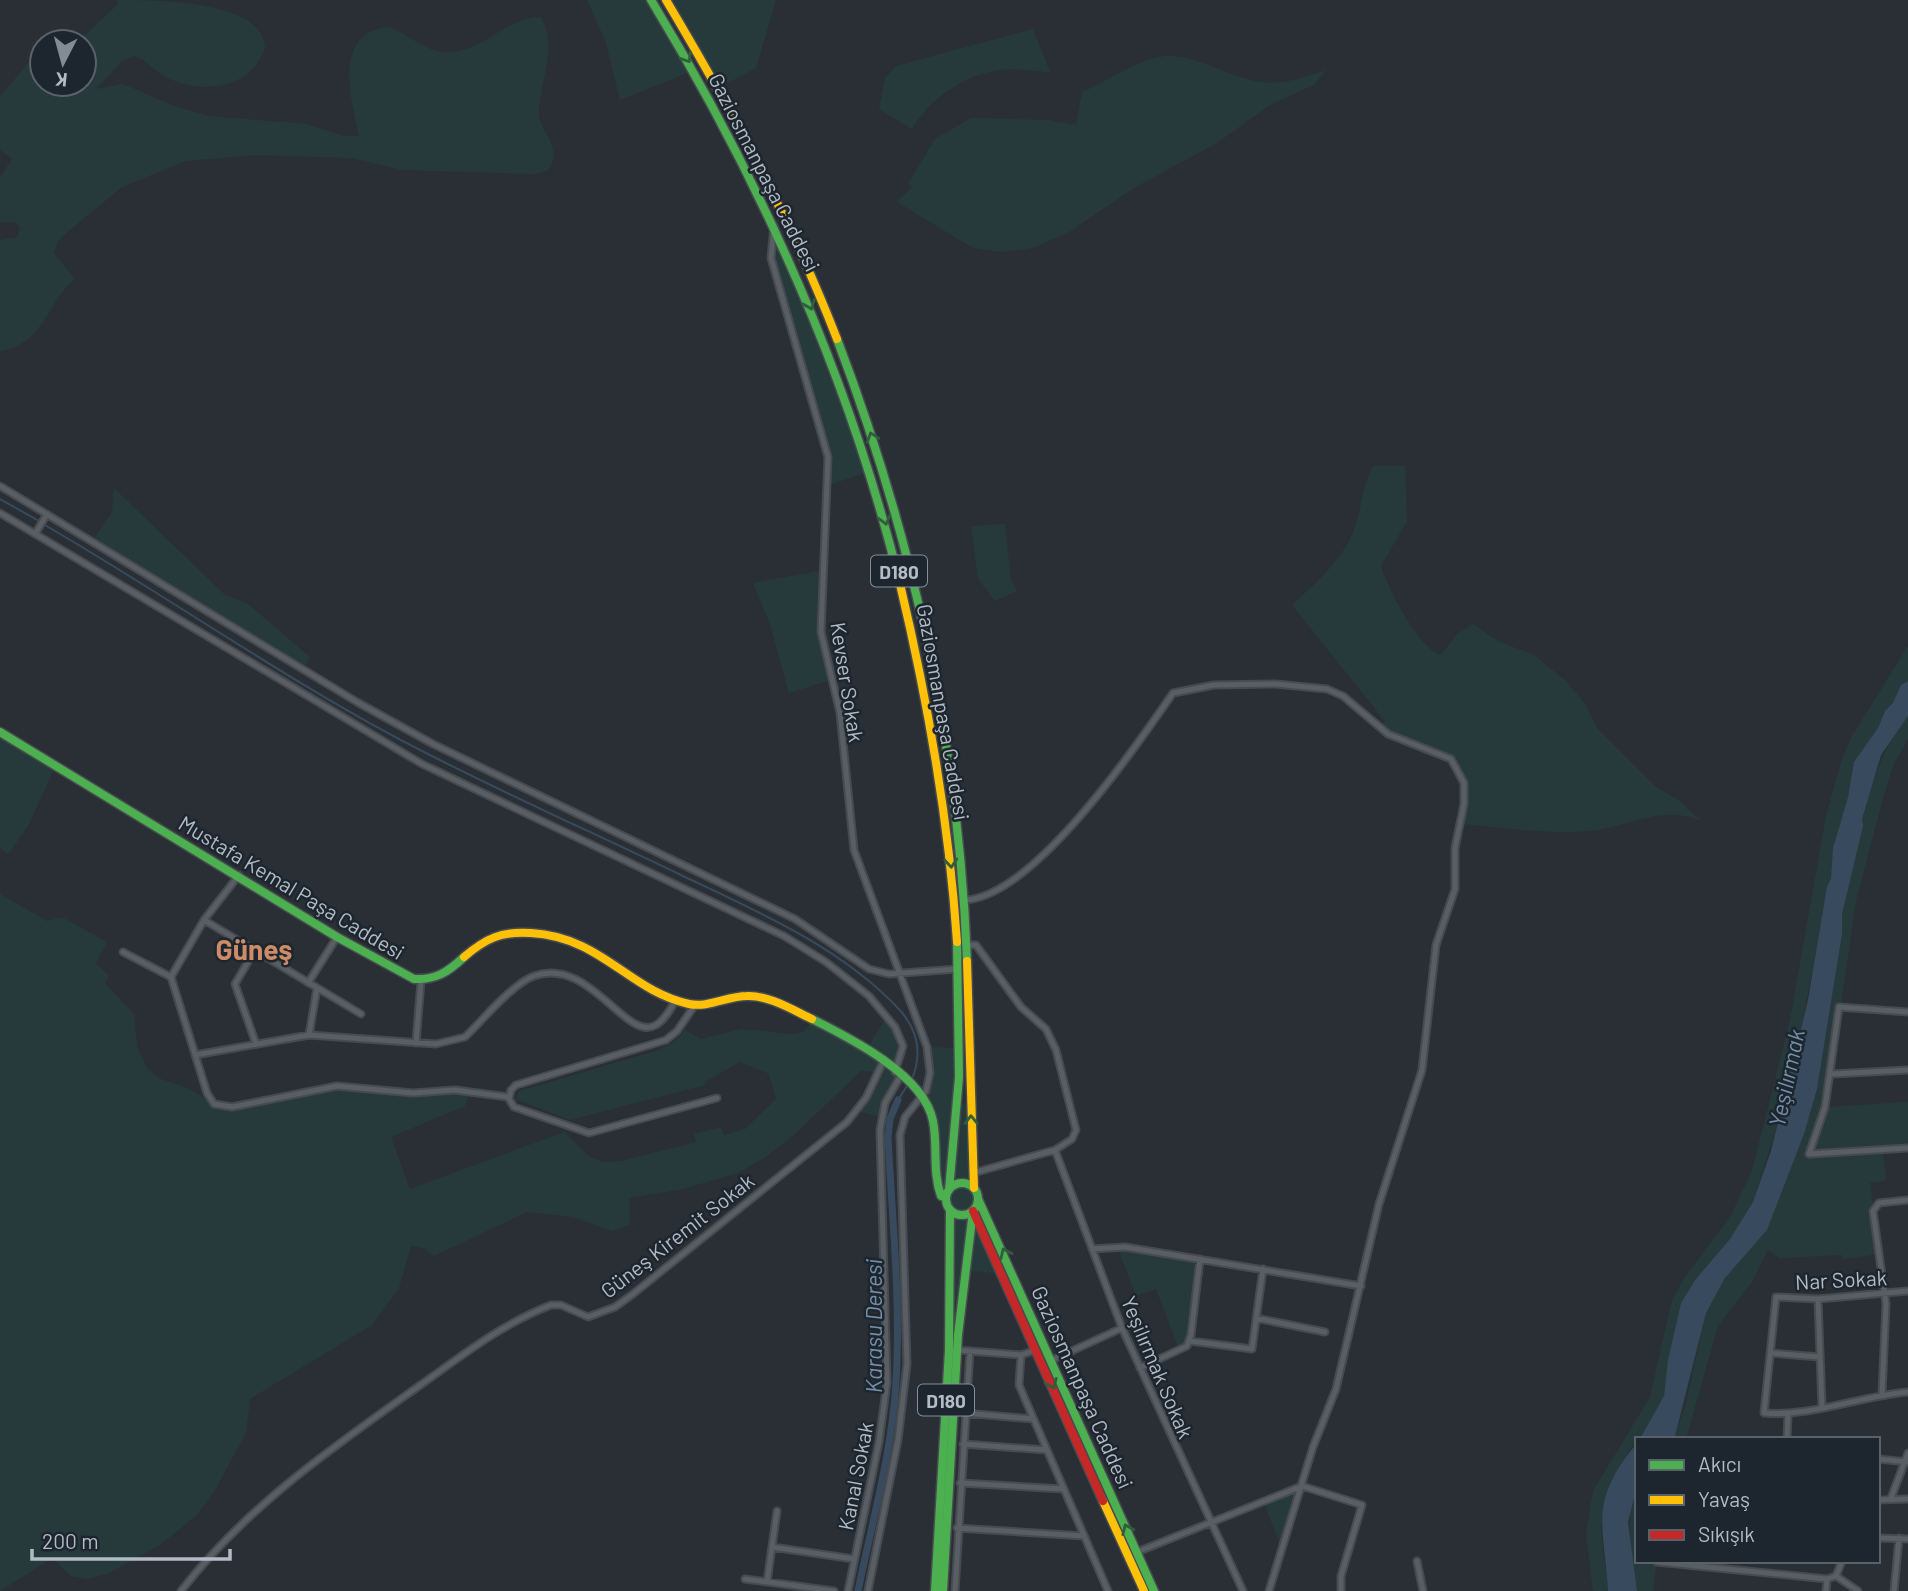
<svg xmlns="http://www.w3.org/2000/svg" width="1908" height="1591" font-family="Barlow,sans-serif">
<style>
.green{fill:#273a3b}
.water{fill:#384b5e}
.lines{fill:none;stroke-linecap:round;stroke-linejoin:round}
.stream{stroke:#384b5e;stroke-width:2}
.canal{stroke:#384b5e;stroke-width:7}
.street-casing{stroke:#474b50;stroke-width:9}
.fast-casing{stroke:#474b50;stroke-width:11}
.slow-casing{stroke:#474b50;stroke-width:11}
.jam-casing{stroke:#474b50;stroke-width:11}
.street{stroke:#595e63;stroke-width:5}
.fast{stroke:#4caf50;stroke-width:8}
.slow{stroke:#ffc107;stroke-width:8}
.jam{stroke:#c62828;stroke-width:8}
.oneway{stroke:#305d3c}
.labels{text-anchor:middle;dominant-baseline:central;stroke-width:5;stroke-linejoin:round;paint-order:stroke}
.shield{fill:#1d262f;stroke:#868f99;stroke-width:2}
.shield-label{font-size:19px;font-weight:bold;fill:#b3bcc6}
.street-label{font-size:21px;fill:#b3bcc6;stroke:#1d262f}
.water-label{font-size:23px;font-style:italic;fill:#758fa8;stroke:#1d262f}
.district-label{font-size:28px;font-weight:bold;fill:#cd8c67;stroke:#1d262f}
</style>
<rect width="100%" height="100%" fill="#292f35"/>
<path class="green" d="M 116,0 C 156,0 264,0 265,48 C 251,90 200,95 166,77 C 154,71 146,59 134,56 L 122,61 L 96,89 L 123,84 L 177,107 L 209,116 L 306,124 L 344,136 L 359,136 C 351,100 332,33 388,27 C 407,33 423,50 443,52 C 480,56 504,18 540,17 C 560,45 538,84 539,114 C 540,130 557,143 553,160 C 551,171 542,174 532,174 L 403,170 L 351,158 L 256,155 L 186,161 L 122,187 L 65,234 L 58,241 L 54,253 L 75,279 C 45,304 45,344 0,351 L 0,240 L 18,237 L 20,227 L 15,222 L 0,222 L 0,177 L 12,159 L 0,150 L 0,96 L 30,61 L 37,69 L 42,65 L 42,84 L 84,84 L 84,42 L 78,42 L 118,4 Z
M 587,0 L 651,0 L 695,70 L 620,100 L 605,40 Z
M 666,0 L 776,0 L 756,68 L 718,88 Z
M 1033,29 L 1050,72 C 1035,71 1016,68 1001,70 C 965,74 930,98 912,129 L 879,109 L 885,78 L 896,66 Z
M 1165,56 C 1199,55 1228,77 1261,82 C 1283,85 1306,77 1326,70 L 1314,85 L 1270,105 L 1217,143 L 1132,189 L 1071,231 L 1033,248 L 1001,252 L 973,248 L 897,202 L 912,187 L 908,184 L 935,139 L 971,118 L 1048,120 L 1076,125 L 1082,92 C 1109,81 1136,60 1165,56 Z
M 774,223 L 871,471 L 829,485 L 829,466 L 771,258 Z
M 1373,466 L 1405,466 L 1407,521 L 1381,566 C 1388,588 1418,648 1441,655 L 1456,635 L 1473,624 L 1498,641 L 1534,655 L 1565,680 L 1586,705 L 1597,728 L 1656,787 L 1680,801 L 1701,821 C 1662,804 1629,827 1590,831 C 1548,835 1503,827 1460,824 L 1465,791 L 1456,764 L 1378,728 L 1385,721 L 1292,605 C 1317,582 1346,557 1356,524 C 1362,504 1363,485 1373,466 Z
M 114,488 L 225,595 L 248,604 L 310,657 L 303,669 L 92,542 L 112,512 Z
M 1001,524 L 1005,525 L 1011,579 L 1017,591 L 995,601 L 978,579 L 971,526 Z
M 824,570 L 821,620 L 834,679 L 789,693 L 770,624 L 753,583 Z
M 1908,646 L 1908,681 L 1901,685 L 1894,703 L 1885,711 L 1878,728 L 1854,763 L 1848,797 L 1833,847 L 1832,876 L 1788,1091 L 1753,1202 L 1730,1239 L 1695,1280 L 1681,1303 L 1668,1360 L 1664,1396 L 1645,1433 L 1637,1439 L 1610,1482 L 1601,1528 L 1608,1591 L 1593,1591 L 1586,1534 L 1593,1491 L 1650,1397 L 1672,1300 L 1685,1277 L 1730,1217 L 1752,1171 L 1790,1020 L 1826,816 L 1842,759 L 1852,736 Z
M 1908,716 L 1908,739 L 1893,766 L 1883,798 L 1856,901 L 1826,1107 L 1908,1102 L 1908,1148 L 1883,1150 L 1886,1181 L 1870,1183 L 1879,1254 L 1843,1259 L 1842,1255 L 1779,1258 L 1768,1250 L 1752,1282 L 1718,1326 L 1686,1439 L 1673,1439 L 1685,1407 L 1706,1313 L 1725,1278 L 1767,1230 L 1804,1134 L 1817,1089 L 1842,934 L 1842,914 C 1858,845 1863,773 1908,716 Z
M 0,732 L 56,765 L 28,826 L 8,854 L 0,848 Z
M 0,894 L 47,921 L 62,917 L 107,942 L 96,963 L 109,976 L 105,983 L 134,1014 L 137,1046 L 147,1068 L 158,1078 L 187,1088 L 223,1108 L 331,1086 L 405,1093 L 470,1091 L 465,1106 L 391,1137 L 410,1189 L 564,1132 L 590,1157 L 604,1162 L 621,1161 L 696,1142 L 694,1134 L 721,1127 L 724,1135 L 745,1129 L 776,1099 L 769,1074 L 740,1062 L 705,1082 L 705,1085 L 570,1120 L 515,1099 L 519,1091 L 659,1050 L 675,1041 L 685,1030 L 701,1039 L 742,1029 L 792,1034 L 804,1032 L 813,1019 L 867,1049 L 887,1016 L 903,1046 L 895,1072 L 900,1077 L 881,1117 L 857,1111 L 877,1072 L 861,1071 L 794,1135 L 764,1158 L 738,1173 L 683,1189 L 629,1198 L 630,1225 L 612,1231 L 573,1217 L 527,1212 L 434,1256 L 423,1248 L 411,1246 L 399,1288 L 372,1325 L 250,1399 L 246,1433 L 215,1490 L 196,1516 L 160,1545 L 107,1574 L 87,1579 L 71,1576 L 56,1561 L 49,1560 L 0,1591 Z
M 927,1047 L 960,1048 L 960,1103 L 970,1104 L 974,1188 L 978,1199 L 973,1211 L 1002,1274 L 966,1270 L 960,1312 L 950,1311 L 948,1207 L 946,1197 L 941,1196 L 934,1133 L 922,1098 L 929,1082 Z
M 1117,1246 L 1200,1259 L 1191,1338 L 1180,1352 L 1156,1289 L 1136,1296 Z
M 1302,1486 L 1282,1550 L 1263,1500 Z
M 1637,1486 L 1637,1561 L 1657,1561 L 1653,1591 L 1637,1591 C 1633,1555 1623,1521 1637,1486 Z"/>
<path class="water" d="M 1908,681 L 1908,716 L 1881,755 L 1862,819 L 1863,826 L 1842,914 L 1842,934 L 1817,1089 L 1804,1134 L 1767,1230 L 1725,1278 L 1706,1313 L 1675,1436 L 1673,1439 L 1640,1439 L 1664,1396 L 1668,1360 L 1681,1303 L 1695,1280 L 1730,1239 L 1753,1202 L 1771,1151 L 1808,1000 L 1827,887 L 1831,879 L 1833,848 L 1848,797 L 1854,762 L 1878,728 L 1885,711 L 1893,703 L 1901,685 Z
M 1637,1443 L 1637,1486 L 1628,1522 L 1637,1591 L 1608,1591 C 1604,1523 1588,1502 1637,1443 Z"/>
<g class="lines">
<path class="stream" d="M 0,499 L 39,521
M 43,524 C 173,599 295,687 428,754 C 512,797 598,835 683,876 C 757,911 838,946 896,1006 C 917,1027 923,1052 912,1079
M 898,1100 L 907,1086"/>
<path class="canal" d="M 858,1591 C 872,1522 892,1452 896,1382 C 901,1301 892,1218 888,1137 L 890,1119 L 898,1100"/>
<defs>
<path id="street" d="M 774,226 L 771,258 L 828,457 L 821,632 L 840,713 L 854,850 L 927,1047 L 930,1073 L 926,1091 L 905,1117 L 900,1135 L 907,1364 L 898,1440 L 868,1591
M 0,486 L 357,702 L 433,744 L 795,919 L 869,969 L 889,974 L 958,969
M 0,513 L 422,764 L 784,936 L 826,962 L 869,996 L 895,1027 L 903,1046 L 895,1072
M 35,534 L 47,514
M 239,875 L 204,920 L 171,977 L 207,1093 L 214,1104 L 232,1107 L 337,1086 L 413,1093 L 455,1090 L 508,1097
M 965,900 C 1033,897 1136,747 1173,693 L 1214,685 L 1276,684 L 1327,689 L 1343,696 L 1388,734 L 1451,759 L 1464,783 L 1464,804 L 1455,848 L 1455,889 L 1436,945 L 1422,1070 L 1379,1204 L 1336,1389 L 1313,1447 L 1269,1591
M 204,920 L 361,1014
M 968,945 L 976,945 L 1021,1007 L 1046,1029 L 1056,1050 L 1076,1130 L 1072,1139 L 1055,1150
M 255,950 L 235,984 L 256,1044
M 123,952 L 171,977
M 308,983 L 337,937
M 695,1005 L 677,1031 L 666,1040 L 516,1085 L 511,1090 L 509,1099 L 514,1107 L 589,1133 L 717,1098
M 1908,1012 L 1839,1007 L 1825,1107 L 1809,1154 L 1908,1148
M 309,1035 L 317,988
M 416,1043 L 421,981
M 195,1055 L 309,1035 L 436,1044 L 465,1037 C 482,1021 512,984 534,976 C 590,956 626,1043 656,1025 C 665,1020 671,1008 676,1000
M 1832,1074 L 1908,1070
M 973,1173 L 1055,1150 L 1122,1328 L 1243,1591
M 1092,1249 L 1125,1247 L 1361,1286
M 1908,1291 L 1818,1299 L 1776,1297 L 1764,1413 C 1812,1417 1860,1396 1908,1392
M 1818,1299 L 1822,1407
M 1256,1318 L 1325,1332
M 1190,1341 L 1252,1349 L 1263,1269
M 956,1350 L 1021,1355 L 1036,1350
M 1770,1353 L 1820,1357
M 1021,1355 L 1019,1385 L 1108,1591
M 1052,1360 L 1122,1328
M 1140,1368 L 1187,1346 L 1191,1335 L 1200,1259
M 1882,1394 L 1886,1304 L 1873,1211 L 1879,1203 L 1908,1200
M 965,1413 L 1033,1419
M 1787,1439 L 1788,1415
M 963,1444 L 1047,1450
M 1878,1459 L 1908,1462
M 960,1483 L 1064,1489
M 1891,1498 L 1908,1453
M 1878,1500 L 1908,1499
M 957,1528 L 1084,1536
M 1878,1538 L 1908,1539
M 772,1547 L 854,1559
M 1137,1552 L 1302,1486 L 1362,1505 L 1341,1576 L 1341,1591
M 1417,1561 L 1423,1591
M 1657,1562 L 1827,1579 L 1836,1576
M 1836,1576 L 1858,1591
M 1836,1576 L 1842,1561
M 745,1579 L 834,1591
M 767,1582 L 777,1511
M 181,1591 C 246,1507 333,1447 419,1386 C 463,1355 500,1325 551,1305 L 561,1305 L 588,1317 L 615,1307 L 633,1294 L 847,1122 L 866,1098 L 883,1062
M 848,1591 L 879,1442 L 887,1382 L 880,1130 L 885,1103 L 900,1077
M 955,1591 L 970,1351
M 1826,1591 L 1827,1579
M 1894,1591 L 1899,1538"/>
<path id="fast" d="M 651,0 C 762,183 849,375 900,584
M 837,339 C 913,539 959,747 967,961
M 0,732 L 337,937 L 414,979 C 436,980 448,972 464,957
M 812,1019 C 850,1038 924,1075 933,1121 C 938,1146 932,1171 941,1196 L 946,1197
M946 1199a16 16 0 1 1 32 0a16 16 0 1 1-32 0Z
M 949,1190 L 959,1077 L 957,942
M 978,1199 L 1154,1591
M 935,1591 L 949,1350 L 950,1210
M 943,1591 L 958,1335 L 973,1211"/>
<path id="slow" d="M 666,0 C 731,109 791,220 837,339
M 900,584 C 928,702 949,821 957,942
M 464,957 C 486,938 502,931 531,933 C 602,937 629,991 689,1004 C 709,1008 727,996 747,996 C 768,995 793,1010 812,1019
M 967,961 L 974,1188
M 1103,1501 L 1144,1591"/>
<path id="jam" d="M 973,1211 L 1103,1501"/>
</defs>
<use href="#street" class="street-casing"/>
<use href="#fast" class="fast-casing"/>
<use href="#slow" class="slow-casing"/>
<use href="#jam" class="jam-casing"/>
<use href="#street" class="street"/>
<use href="#fast" class="fast"/>
<use href="#slow" class="slow"/>
<use href="#jam" class="jam"/>
</g>
<defs><path id="oneway-chevron" d="M-2-3.5L2.5 0L-2 3.5" fill="none" stroke-width="1.6" stroke-linecap="round" stroke-linejoin="round" transform="scale(1.75)"/></defs>
<g class="oneway">
<use href="#oneway-chevron" transform="translate(687 58) rotate(58)"/>
<use href="#oneway-chevron" transform="translate(810 305) rotate(68)"/>
<use href="#oneway-chevron" transform="translate(872 437) rotate(-109)"/>
<use href="#oneway-chevron" transform="translate(885 520) rotate(75)"/>
<use href="#oneway-chevron" transform="translate(951 863) rotate(85)"/>
<use href="#oneway-chevron" transform="translate(971 1120) rotate(-91)"/>
<use href="#oneway-chevron" transform="translate(1005 1253) rotate(-115)"/>
<use href="#oneway-chevron" transform="translate(1052 1384) rotate(66)"/>
<use href="#oneway-chevron" transform="translate(1127 1529) rotate(-114)"/>
</g>
<g class="labels">
<g class="shield">
<rect x="871" y="555.5" width="56" height="31" rx="5"/>
<rect x="918" y="1384.5" width="56" height="31" rx="5"/>
</g>
<g class="shield-label">
<text x="899" y="571">D180</text>
<text x="946" y="1400">D180</text>
</g>
<g class="street-label">
<text transform="translate(765 172) rotate(63)">Gaziosmanpaşa Caddesi</text>
<text transform="translate(848 682) rotate(81)">Kevser Sokak</text>
<text transform="translate(944 712) rotate(80)">Gaziosmanpaşa Caddesi</text>
<text transform="translate(292 887) rotate(31)">Mustafa Kemal Paşa Caddesi</text>
<text transform="translate(677 1235) rotate(-38)">Güneş Kiremit Sokak</text>
<text transform="translate(1841 1279) rotate(-3)">Nar Sokak</text>
<text transform="translate(1158 1367) rotate(67)">Yeşilırmak Sokak</text>
<text transform="translate(1083 1387) rotate(66)">Gaziosmanpaşa Caddesi</text>
<text transform="translate(855 1476) rotate(-79)">Kanal Sokak</text>
</g>
<g class="water-label">
<text transform="translate(1786 1078) rotate(-78)">Yeşilırmak</text>
<text transform="translate(873 1326) rotate(-90)">Karasu Deresi</text>
</g>
<g class="district-label">
<text x="254" y="949">Güneş</text>
</g>
</g>
<rect x="1635" y="1437" width="245" height="126" fill="#1d262f" stroke="#59626b" stroke-width="2"/>
<rect x="1649" y="1460" width="35" height="10" fill="#4caf50" stroke="#59626b" stroke-width="2"/>
<text x="1698" y="1472" font-size="21" fill="#b3bcc6">Akıcı</text>
<rect x="1649" y="1495" width="35" height="10" fill="#ffc107" stroke="#59626b" stroke-width="2"/>
<text x="1698" y="1507" font-size="21" fill="#b3bcc6">Yavaş</text>
<rect x="1649" y="1530" width="35" height="10" fill="#c62828" stroke="#59626b" stroke-width="2"/>
<text x="1698" y="1542" font-size="21" fill="#b3bcc6">Sıkışık</text>
<g transform="translate(63 63) rotate(186)"><circle r="33" fill="#1d262f" stroke="#59626b" stroke-width="2"/>
<path d="M0-5L12 26L0 18L-12 26Z" fill="#838b93"/>
<text y="-10" font-size="19" font-weight="bold" text-anchor="middle" fill="#b3bcc6">K</text>
</g>
<path d="M32 1549v10h198v-10" fill="none" stroke="#b3bcc6" stroke-width="3.5"/>
<text x="42" y="1549" font-size="21" fill="#b3bcc6" stroke="#1d262f" stroke-width="5" paint-order="stroke">200 m</text>
</svg>
